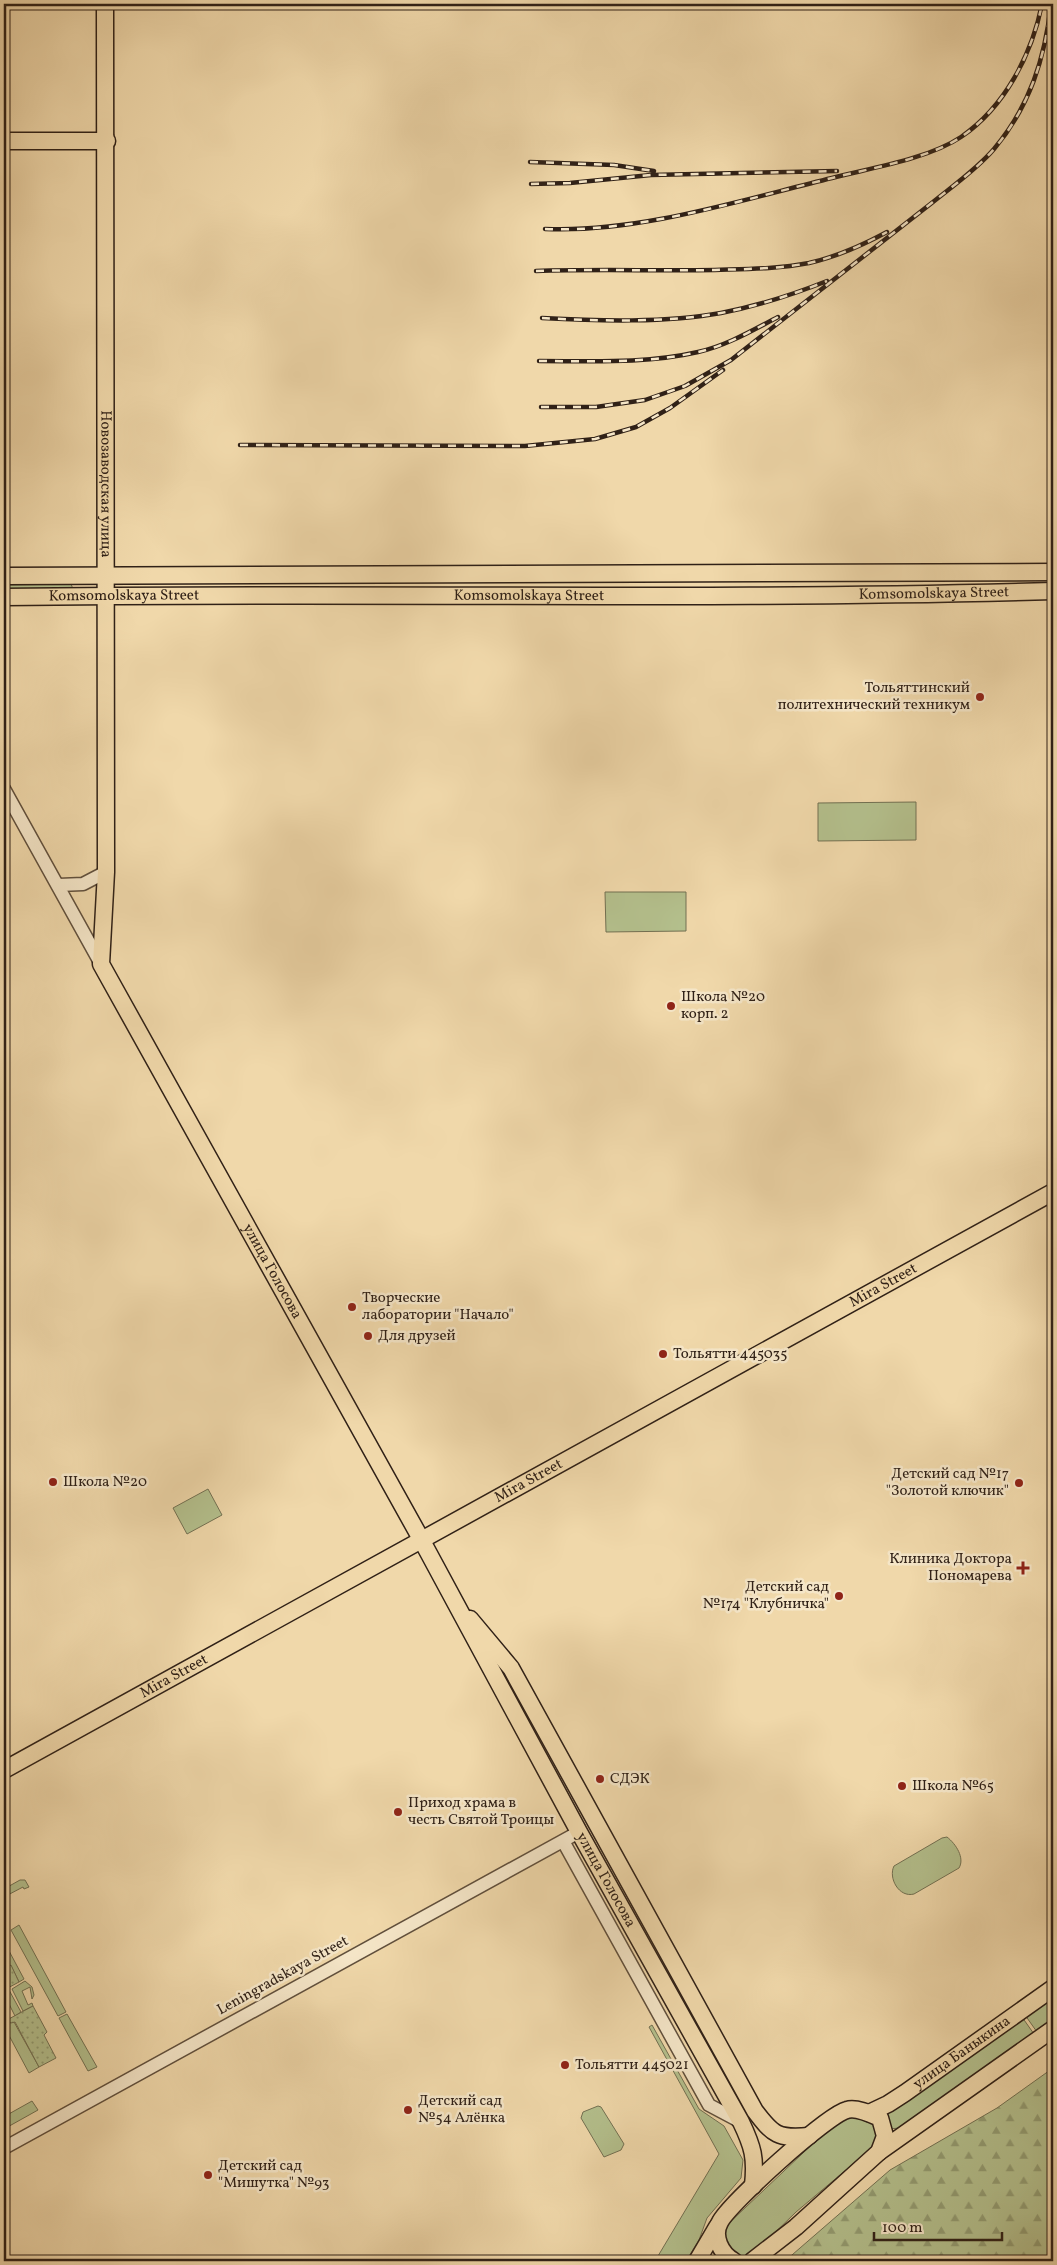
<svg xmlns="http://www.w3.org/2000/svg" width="1057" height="2265" font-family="Vollkorn,serif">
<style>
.grass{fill:#b4c08d;stroke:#727052}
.forest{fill:url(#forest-firs);stroke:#727052}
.park{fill:url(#park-dots);stroke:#727052}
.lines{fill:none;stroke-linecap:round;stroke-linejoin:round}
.minor-casing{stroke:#604f3c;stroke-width:15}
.major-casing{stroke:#302117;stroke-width:19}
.minor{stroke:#f5e6c8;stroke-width:12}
.major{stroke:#f0d8aa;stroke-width:16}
.rail-casing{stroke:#302117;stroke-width:4.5}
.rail{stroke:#f5e6c8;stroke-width:2.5;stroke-dasharray:8;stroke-linecap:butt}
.poi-dot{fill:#8f2418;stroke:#f5e6c8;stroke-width:2}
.labels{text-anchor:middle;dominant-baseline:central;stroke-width:5;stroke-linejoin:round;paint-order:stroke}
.street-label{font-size:15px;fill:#302117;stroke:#f5e6c8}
.poi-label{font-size:15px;fill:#302117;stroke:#f5e6c8;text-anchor:start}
</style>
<defs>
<pattern id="forest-firs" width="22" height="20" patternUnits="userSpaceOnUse" patternTransform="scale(1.25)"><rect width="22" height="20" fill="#b4c08d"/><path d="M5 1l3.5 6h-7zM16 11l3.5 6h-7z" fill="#939c72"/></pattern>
<pattern id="park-dots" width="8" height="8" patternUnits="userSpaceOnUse" patternTransform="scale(1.25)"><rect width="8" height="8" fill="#b4c08d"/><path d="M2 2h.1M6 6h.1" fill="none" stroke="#939c72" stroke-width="1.8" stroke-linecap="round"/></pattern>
</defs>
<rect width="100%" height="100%" fill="#f0d8aa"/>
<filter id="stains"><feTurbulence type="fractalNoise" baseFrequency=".004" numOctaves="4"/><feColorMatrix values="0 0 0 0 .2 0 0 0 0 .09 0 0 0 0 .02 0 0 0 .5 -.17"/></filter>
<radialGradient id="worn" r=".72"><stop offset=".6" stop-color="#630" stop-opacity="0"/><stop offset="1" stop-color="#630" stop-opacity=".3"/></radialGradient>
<path class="grass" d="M 71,584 L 73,589 L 4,592 L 4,585 Z
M 916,802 L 916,840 L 818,841 L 818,803 Z
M 605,892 L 686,892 L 686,931 L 606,932 Z
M 208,1489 L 222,1515 L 187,1534 L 173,1508 Z
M 947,1837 C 956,1844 965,1858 959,1868 L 914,1894 C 899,1898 888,1878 894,1866 L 942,1838 Z
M 20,1880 L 25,1880 L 29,1887 L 24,1889 L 23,1887 L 4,1897 L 4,1889 Z
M 19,1925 L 66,2012 L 58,2016 L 11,1930 Z
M 4,1947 L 8,1949 L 24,1979 L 19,1982 L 11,1966 L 4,1969 Z
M 25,1981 L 32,1987 L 34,1995 L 32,1999 L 30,1987 L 22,1991 L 28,2005 L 32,2003 L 33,2006 L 23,2011 L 12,1989 Z
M 9,1990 L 21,2012 L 15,2016 L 8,2002 L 4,2000 L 4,1993 Z
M 1053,1995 L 1053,2020 L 1037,2032 L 1025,2015 Z
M 67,2014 L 97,2067 L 88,2071 L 59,2018 Z
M 4,2016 L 7,2023 L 14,2022 L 39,2067 L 29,2073 L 4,2026 Z
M 1022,2017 L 1034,2034 L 900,2128 L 888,2129 L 886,2114 Z
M 652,2025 L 699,2109 L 724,2126 L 743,2160 L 741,2178 L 707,2218 L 699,2240 L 686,2261 L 655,2261 L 719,2154 L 649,2027 Z
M 32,2101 L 38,2110 L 4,2129 L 4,2110 L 7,2115 Z
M 598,2106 L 601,2107 L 624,2144 L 621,2150 L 604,2157 L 581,2118 L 583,2112 Z
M 851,2115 L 869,2119 C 876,2129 878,2136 872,2148 L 796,2212 L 752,2255 L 743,2257 L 734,2256 L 722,2235 L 727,2225 L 822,2135 Z"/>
<path class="forest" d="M 1053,2068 L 1053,2261 L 785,2261 L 890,2170 L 997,2108 Z"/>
<path class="park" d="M 11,1965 L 19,1982 L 4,1990 L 4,1969 Z
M 33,2006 L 47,2032 L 44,2035 L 56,2058 L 39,2067 L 15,2022 L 11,2023 L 5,2021 Z"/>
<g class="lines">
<defs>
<path id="minor" d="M 4,789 L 101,964
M 59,885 L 83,884 L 106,872
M 563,1841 L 709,2105 L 741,2122
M 4,2148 L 579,1832"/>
<g id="major">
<path id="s1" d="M 105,4 L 106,872 L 101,964 L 421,1539 L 579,1832 L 741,2122 C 753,2147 756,2158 753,2186"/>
<path d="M 4,141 L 107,141"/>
<path d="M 4,576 L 1053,572"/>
<path id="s2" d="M 4,597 C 354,592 703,601 1053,591"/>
<path d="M 470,1619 L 511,1668 L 755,2111 C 773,2135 778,2139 809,2136"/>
<path id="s3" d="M 4,1770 L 1053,1192"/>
<path id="s4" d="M 869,2113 L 888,2104 L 905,2093 L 1053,1988"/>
<path d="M 879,2152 L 1053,2029"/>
<path d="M 697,2261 L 717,2227"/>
<path d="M 734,2261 C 721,2254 712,2236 720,2222 C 730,2203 827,2115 847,2110 C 856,2107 871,2114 880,2118 L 885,2136 L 879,2152 L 796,2227 L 752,2261"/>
</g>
</defs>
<use href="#minor" class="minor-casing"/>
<use href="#major" class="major-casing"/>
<use href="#minor" class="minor"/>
<use href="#major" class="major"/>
<defs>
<path id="rail" d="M 530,162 L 614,165 L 654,171
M 531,184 L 570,183 L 651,175 L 837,171
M 545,229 C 639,233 741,200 832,178 C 871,168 928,159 961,137 C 1005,107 1032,54 1042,4
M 536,271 C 595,269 655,271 715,270 C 746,269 778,269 809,263 C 836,257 863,245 887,232
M 542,318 C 598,321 666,323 721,313 C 757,306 792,295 827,281
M 539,361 C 592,361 646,364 698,352 C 726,346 753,330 778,317
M 541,407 L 596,407 L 645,400 L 685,386 L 731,360 L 933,202 C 954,185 977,169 994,149 C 1030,106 1045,58 1051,4
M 240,445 L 525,446 L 595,439 L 636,427 L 670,408 L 723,370"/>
</defs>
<use href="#rail" class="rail-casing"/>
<use href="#rail" class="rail"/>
</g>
<g class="poi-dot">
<circle cx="980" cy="697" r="5"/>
<circle cx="671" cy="1006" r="5"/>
<circle cx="352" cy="1307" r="5"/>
<circle cx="368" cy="1336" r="5"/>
<circle cx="663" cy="1354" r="5"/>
<circle cx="53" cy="1482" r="5"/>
<circle cx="1019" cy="1483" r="5"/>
<path d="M1020.5 1560.5h5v5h5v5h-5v5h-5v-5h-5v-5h5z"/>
<circle cx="839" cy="1596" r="5"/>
<circle cx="600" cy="1779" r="5"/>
<circle cx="902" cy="1786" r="5"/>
<circle cx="398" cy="1812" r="5"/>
<circle cx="565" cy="2065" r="5"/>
<circle cx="408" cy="2110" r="5"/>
<circle cx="208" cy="2175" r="5"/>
</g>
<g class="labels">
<g class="street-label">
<text stroke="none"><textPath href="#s1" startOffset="480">Новозаводская улица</textPath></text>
<text stroke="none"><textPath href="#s2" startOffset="930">Komsomolskaya Street</textPath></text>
<text stroke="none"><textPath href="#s2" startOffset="120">Komsomolskaya Street</textPath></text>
<text stroke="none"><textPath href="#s2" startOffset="525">Komsomolskaya Street</textPath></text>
<text stroke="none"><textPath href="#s1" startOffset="1312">улица Голосова</textPath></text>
<text stroke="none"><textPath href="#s3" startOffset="1004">Mira Street</textPath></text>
<text stroke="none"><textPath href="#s3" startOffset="599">Mira Street</textPath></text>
<text stroke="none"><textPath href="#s3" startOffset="194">Mira Street</textPath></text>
<text stroke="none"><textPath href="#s1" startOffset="2006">улица Голосова</textPath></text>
<text transform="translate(283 1976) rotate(-29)">Leningradskaya Street</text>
<text stroke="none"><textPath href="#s4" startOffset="111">улица Баныкина</textPath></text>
</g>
<g class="poi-label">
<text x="970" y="688" text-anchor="end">Тольяттинский<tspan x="970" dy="17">политехнический техникум</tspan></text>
<text x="681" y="997">Школа №20<tspan x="681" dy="17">корп. 2</tspan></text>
<text x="362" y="1298">Творческие<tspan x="362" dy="17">лаборатории "Начало"</tspan></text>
<text x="378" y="1336">Для друзей</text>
<text x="673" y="1354">Тольятти 445035</text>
<text x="1009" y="1474" text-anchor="end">Детский сад №17<tspan x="1009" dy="17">"Золотой ключик"</tspan></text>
<text x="63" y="1482">Школа №20</text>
<text x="1012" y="1559" text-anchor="end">Клиника Доктора<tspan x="1012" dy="17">Пономарева</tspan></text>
<text x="829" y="1587" text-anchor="end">Детский сад<tspan x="829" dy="17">№174 "Клубничка"</tspan></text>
<text x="610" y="1779">СДЭК</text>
<text x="912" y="1786">Школа №65</text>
<text x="408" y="1803">Приход храма в<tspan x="408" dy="17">честь Святой Троицы</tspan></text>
<text x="575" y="2065">Тольятти 445021</text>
<text x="418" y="2101">Детский сад<tspan x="418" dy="17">№54 Алёнка</tspan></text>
<text x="218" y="2166">Детский сад<tspan x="218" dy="17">"Мишутка" №93</tspan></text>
</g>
</g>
<rect width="1057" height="2265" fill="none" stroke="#f0d8aa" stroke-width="20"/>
<rect x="5" y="5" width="1047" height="2255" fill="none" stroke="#302117" stroke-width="2.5"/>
<rect x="10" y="10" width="1037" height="2245" fill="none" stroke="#302117"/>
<path d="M874 2232v8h128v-8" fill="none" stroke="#302117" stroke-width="2.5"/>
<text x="882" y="2232" font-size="15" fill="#302117" stroke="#f5e6c8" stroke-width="4" paint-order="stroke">100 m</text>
<rect width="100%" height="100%" filter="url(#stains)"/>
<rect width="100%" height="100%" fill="url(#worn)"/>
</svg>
